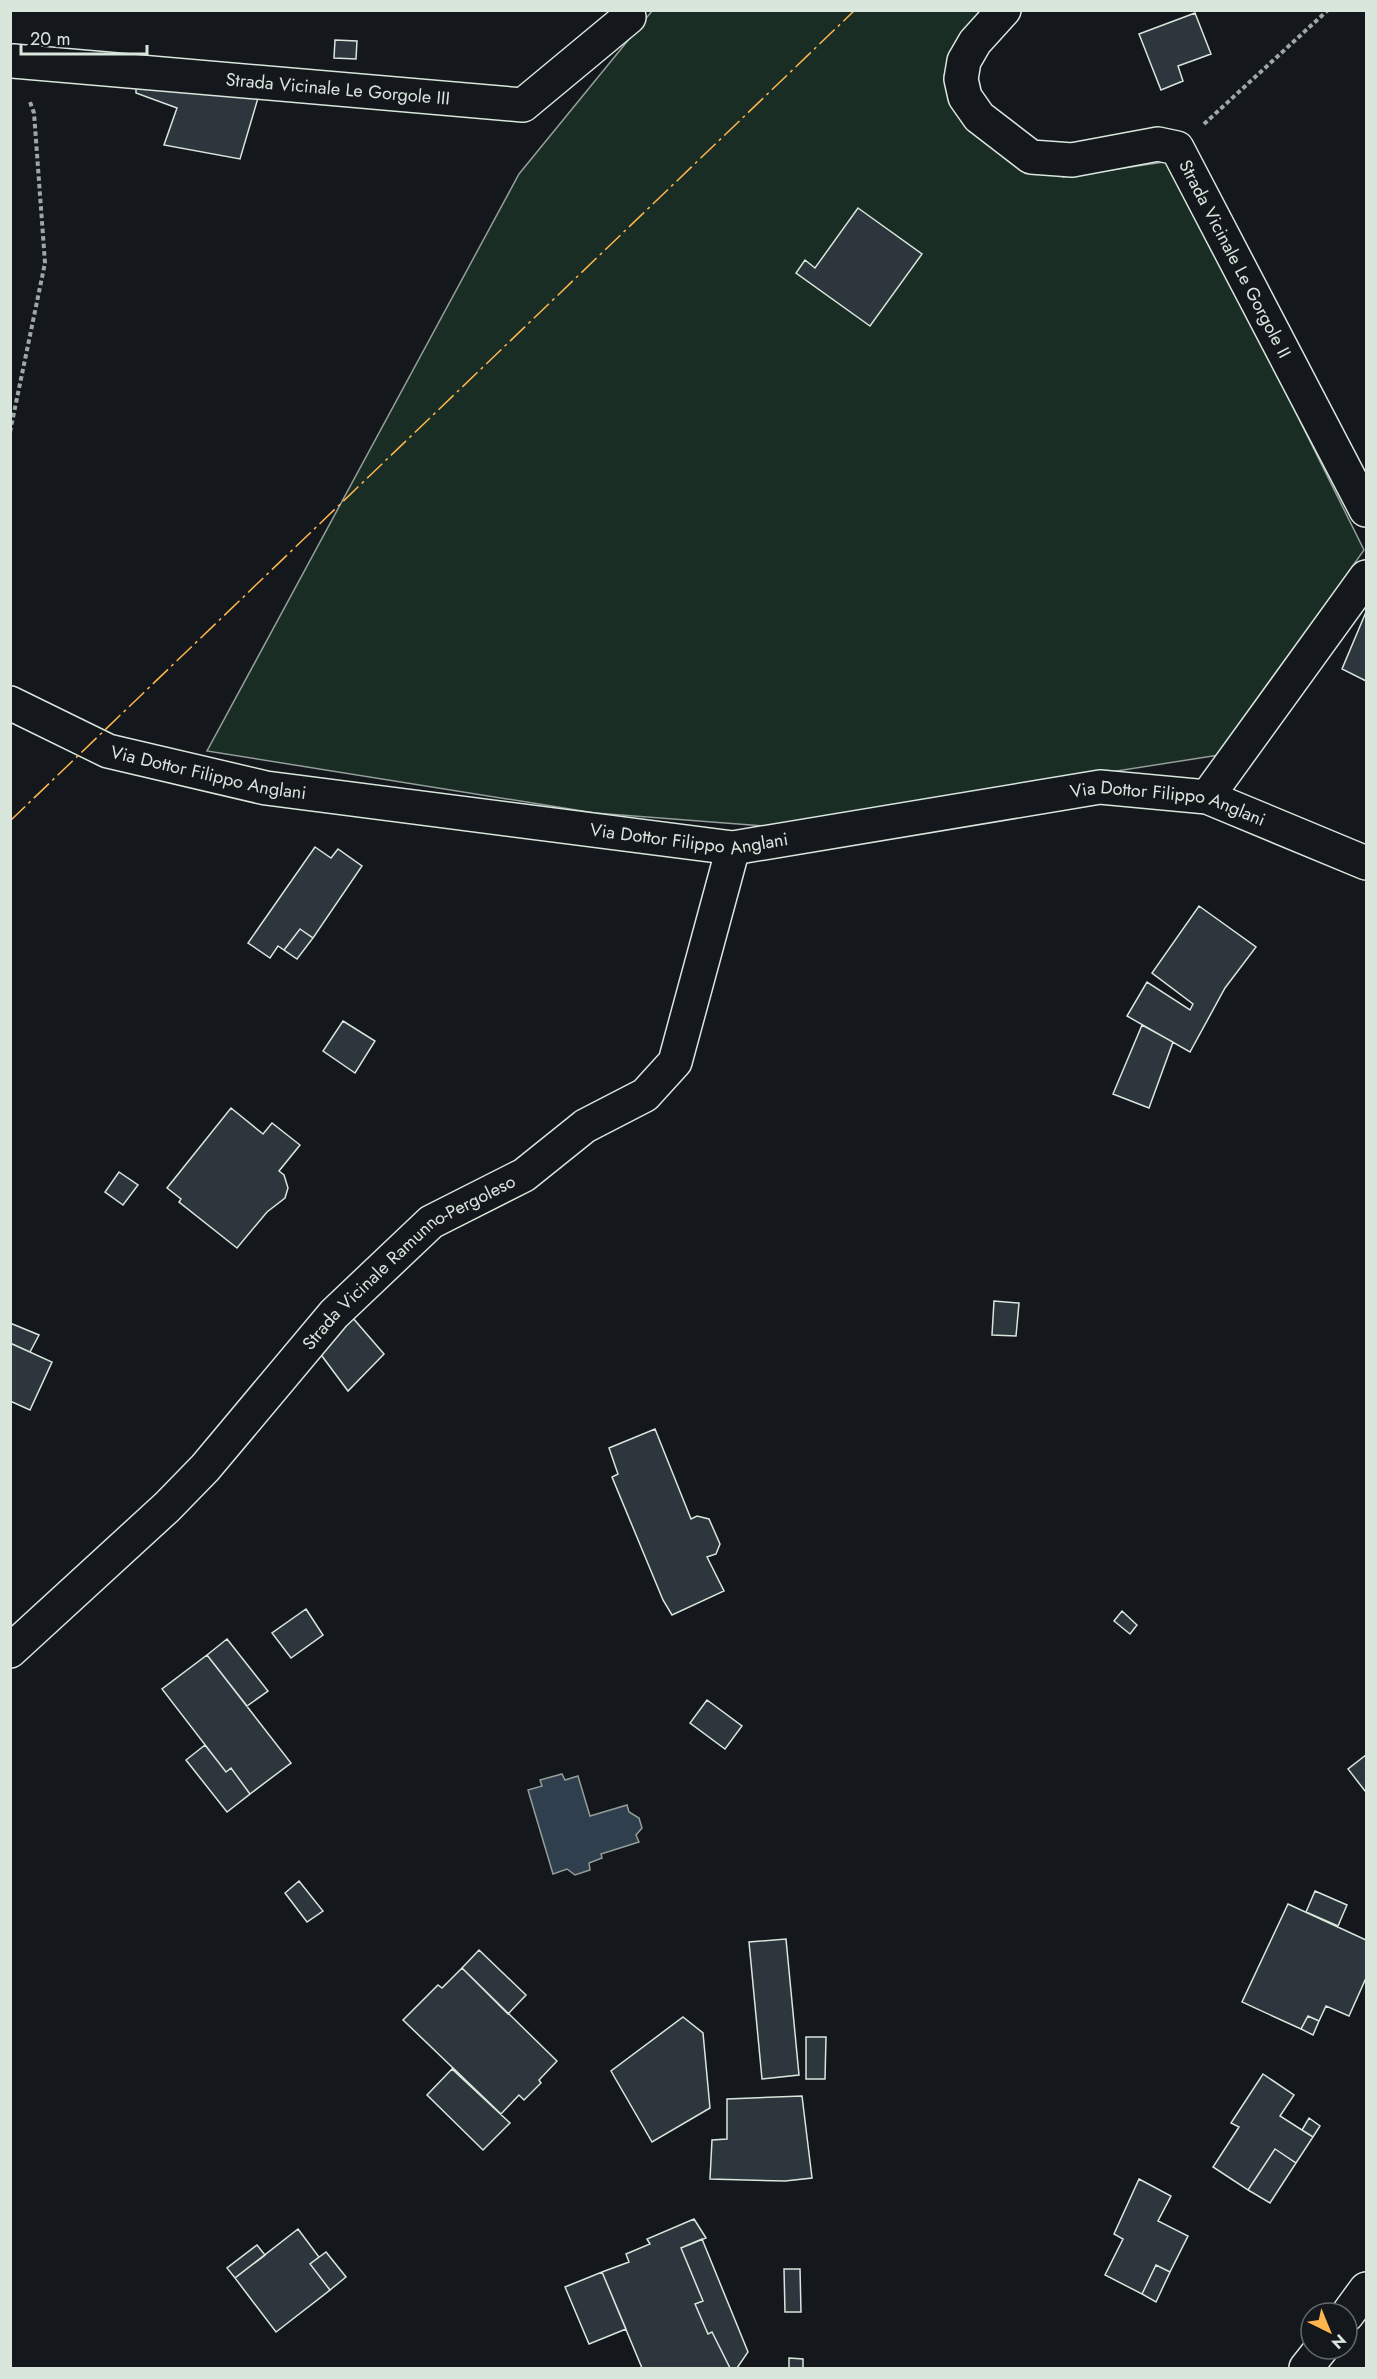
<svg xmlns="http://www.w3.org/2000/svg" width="1377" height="2379" font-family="Jost,sans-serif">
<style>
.green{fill:#1a2d24;stroke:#939e99;stroke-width:1.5}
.water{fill:#2f3f4d;stroke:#939e99;stroke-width:1.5}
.building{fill:#2c363c;stroke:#d8e6dc;stroke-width:1.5}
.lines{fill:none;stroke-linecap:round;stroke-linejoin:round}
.minor-casing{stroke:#d8e6dc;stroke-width:36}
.path{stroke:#9da8a2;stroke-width:4;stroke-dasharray:4.5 3;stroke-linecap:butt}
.minor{stroke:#14181c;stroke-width:33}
.power{stroke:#ffb74d;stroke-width:1.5;stroke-dasharray:21 4.5 3 4.5;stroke-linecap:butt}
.labels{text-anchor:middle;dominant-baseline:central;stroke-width:4.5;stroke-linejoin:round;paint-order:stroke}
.street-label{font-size:18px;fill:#d8e6dc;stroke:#14181c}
</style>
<rect width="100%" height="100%" fill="#14181c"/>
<path class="green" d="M 652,11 L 998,11 L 944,75 L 974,134 L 1063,177 L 1171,161 L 1364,550 L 1219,755 L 764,826 L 595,813 L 207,751 L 519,174 Z"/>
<path class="water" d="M 562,1774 L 565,1780 L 578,1776 L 590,1816 L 627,1805 L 629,1812 L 639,1818 L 642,1828 L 636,1835 L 639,1842 L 601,1854 L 602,1858 L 589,1863 L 590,1870 L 575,1875 L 567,1869 L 553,1874 L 528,1790 L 542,1786 L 540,1780 Z"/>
<path class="building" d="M 1195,13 L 1211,54 L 1178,66 L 1183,81 L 1161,90 L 1139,34 Z
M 335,40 L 357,41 L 356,59 L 334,58 Z
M 136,83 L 258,98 L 240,159 L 164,145 L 177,108 L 136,93 Z
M 858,208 L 922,254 L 870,326 L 796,273 L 805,260 L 815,268 Z
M 1366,612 L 1366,681 L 1342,669 Z
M 315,847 L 331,858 L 338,849 L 362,866 L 313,938 L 300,929 L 284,950 L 278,946 L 270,958 L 248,943 Z
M 1199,906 L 1256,947 L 1225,988 L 1190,1052 L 1127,1016 L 1147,982 L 1190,1010 L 1193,1004 L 1152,973 Z
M 300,929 L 313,938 L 297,959 L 284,950 Z
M 343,1021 L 375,1041 L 355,1073 L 323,1051 Z
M 1142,1025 L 1173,1042 L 1149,1108 L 1113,1094 Z
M 231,1108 L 263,1134 L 272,1123 L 300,1145 L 279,1171 L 284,1175 L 288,1188 L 285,1198 L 267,1212 L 237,1248 L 179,1202 L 181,1199 L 167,1188 Z
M 119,1172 L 138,1185 L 123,1205 L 105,1192 Z
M 994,1301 L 1019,1303 L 1016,1336 L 992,1335 Z
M 352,1317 L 384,1354 L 348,1391 L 319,1352 Z
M 10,1323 L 39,1335 L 30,1352 L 10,1343 Z
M 10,1343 L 52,1362 L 30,1410 L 10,1401 Z
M 655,1429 L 691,1519 L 697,1516 L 709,1519 L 720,1544 L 716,1554 L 707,1557 L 724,1591 L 672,1615 L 663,1600 L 612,1477 L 618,1474 L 609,1448 Z
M 306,1609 L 323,1635 L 291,1658 L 272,1633 Z
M 1122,1611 L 1137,1625 L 1130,1634 L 1114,1621 Z
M 227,1639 L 268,1691 L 247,1706 L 207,1655 Z
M 207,1655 L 291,1763 L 250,1794 L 231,1768 L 226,1772 L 162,1689 Z
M 707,1700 L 742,1726 L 725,1749 L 690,1723 Z
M 205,1745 L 226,1772 L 231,1768 L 250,1794 L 227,1812 L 186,1760 Z
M 1366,1755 L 1366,1791 L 1365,1791 L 1348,1769 Z
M 299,1881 L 323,1911 L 307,1922 L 285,1893 Z
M 1315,1891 L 1347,1905 L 1338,1926 L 1306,1912 Z
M 1288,1904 L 1366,1940 L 1366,1978 L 1349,2016 L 1326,2006 L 1319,2021 L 1308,2016 L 1301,2029 L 1242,2002 Z
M 786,1939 L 799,2075 L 762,2079 L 749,1942 Z
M 479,1950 L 526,1995 L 508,2014 L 462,1968 Z
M 462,1968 L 557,2061 L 539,2080 L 541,2083 L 524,2100 L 519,2095 L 501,2114 L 403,2020 L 438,1985 L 442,1988 Z
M 1308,2016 L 1319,2021 L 1313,2035 L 1301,2029 Z
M 683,2017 L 703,2033 L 710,2108 L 652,2142 L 611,2071 Z
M 806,2037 L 826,2037 L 825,2079 L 806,2079 Z
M 452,2069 L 510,2123 L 483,2150 L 427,2095 Z
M 1263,2074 L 1294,2095 L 1280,2116 L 1313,2137 L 1296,2163 L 1275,2149 L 1248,2190 L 1213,2167 L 1239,2127 L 1231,2123 Z
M 802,2096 L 812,2178 L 785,2181 L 710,2179 L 712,2140 L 727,2139 L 727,2099 Z
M 1309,2118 L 1320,2126 L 1313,2137 L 1302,2130 Z
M 1275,2149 L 1296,2163 L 1270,2203 L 1248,2190 Z
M 1139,2179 L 1171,2196 L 1158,2221 L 1188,2236 L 1170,2272 L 1156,2265 L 1142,2294 L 1105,2275 L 1123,2239 L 1114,2234 Z
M 694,2219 L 706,2238 L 681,2248 L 703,2301 L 695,2304 L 708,2334 L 712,2332 L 730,2368 L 642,2368 L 602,2272 L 629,2262 L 626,2254 L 650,2244 L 647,2239 Z
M 298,2229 L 319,2257 L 310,2264 L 330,2290 L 276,2332 L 235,2278 Z
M 702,2239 L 748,2352 L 737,2368 L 730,2368 L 712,2332 L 708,2334 L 695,2304 L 703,2301 L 681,2248 Z
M 257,2245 L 265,2255 L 235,2278 L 227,2268 Z
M 326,2252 L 346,2277 L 330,2290 L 310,2264 Z
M 1156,2265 L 1170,2272 L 1156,2302 L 1142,2294 Z
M 784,2269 L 800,2269 L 801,2312 L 785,2312 Z
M 602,2272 L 626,2329 L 589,2344 L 565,2287 Z
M 789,2358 L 803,2359 L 803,2368 L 789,2368 Z"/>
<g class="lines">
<defs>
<g id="minor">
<path id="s1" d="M 1004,10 L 975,42 L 964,61 L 961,79 L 965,97 L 979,117 L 1031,157 L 1072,160 L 1158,144 L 1177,148 L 1366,510"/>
<path id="s2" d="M 13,61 L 523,105 L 629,17"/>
<path id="s3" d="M 10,703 L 108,751 L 266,788 L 733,848 L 1100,787 L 1207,797 L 1366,863"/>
<path d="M 1207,797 L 1366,577"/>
<path id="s4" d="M 10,1651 L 167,1507 L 205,1468 L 334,1314 L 431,1222 L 524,1175 L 585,1126 L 645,1095 L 675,1062 L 733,848"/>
<path d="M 1347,2315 L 1366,2289"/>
<path d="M 1306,2368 L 1321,2349"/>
</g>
</defs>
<use href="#minor" class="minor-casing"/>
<path class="path" d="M 1204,124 L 1328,10
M 10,432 L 45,263 L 34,113 L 30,102"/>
<use href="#minor" class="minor"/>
<path class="power" d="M 10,821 L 855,10"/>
</g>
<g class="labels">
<g class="street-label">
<text stroke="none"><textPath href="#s2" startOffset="326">Strada Vicinale Le Gorgole III</textPath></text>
<text stroke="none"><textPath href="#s1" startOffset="465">Strada Vicinale Le Gorgole II</textPath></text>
<text stroke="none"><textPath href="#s3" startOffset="212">Via Dottor Filippo Anglani</textPath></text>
<text stroke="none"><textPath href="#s3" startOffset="1184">Via Dottor Filippo Anglani</textPath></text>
<text stroke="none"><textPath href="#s3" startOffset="698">Via Dottor Filippo Anglani</textPath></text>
<text stroke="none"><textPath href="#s4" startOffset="560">Strada Vicinale Ramunno-Pergoleso</textPath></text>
</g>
</g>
<rect width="1377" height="2379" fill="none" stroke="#d8e6dc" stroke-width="24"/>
<g transform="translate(1329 2331) rotate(137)"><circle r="28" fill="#14181c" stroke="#626a69" stroke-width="1.5"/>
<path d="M0-4.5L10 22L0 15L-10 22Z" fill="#ffb74d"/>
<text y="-9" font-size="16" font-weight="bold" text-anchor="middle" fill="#d8e6dc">N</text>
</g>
<path d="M21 45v9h126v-9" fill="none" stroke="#d8e6dc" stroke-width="3"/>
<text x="30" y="45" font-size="18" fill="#d8e6dc" stroke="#14181c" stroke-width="4.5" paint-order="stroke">20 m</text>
</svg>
